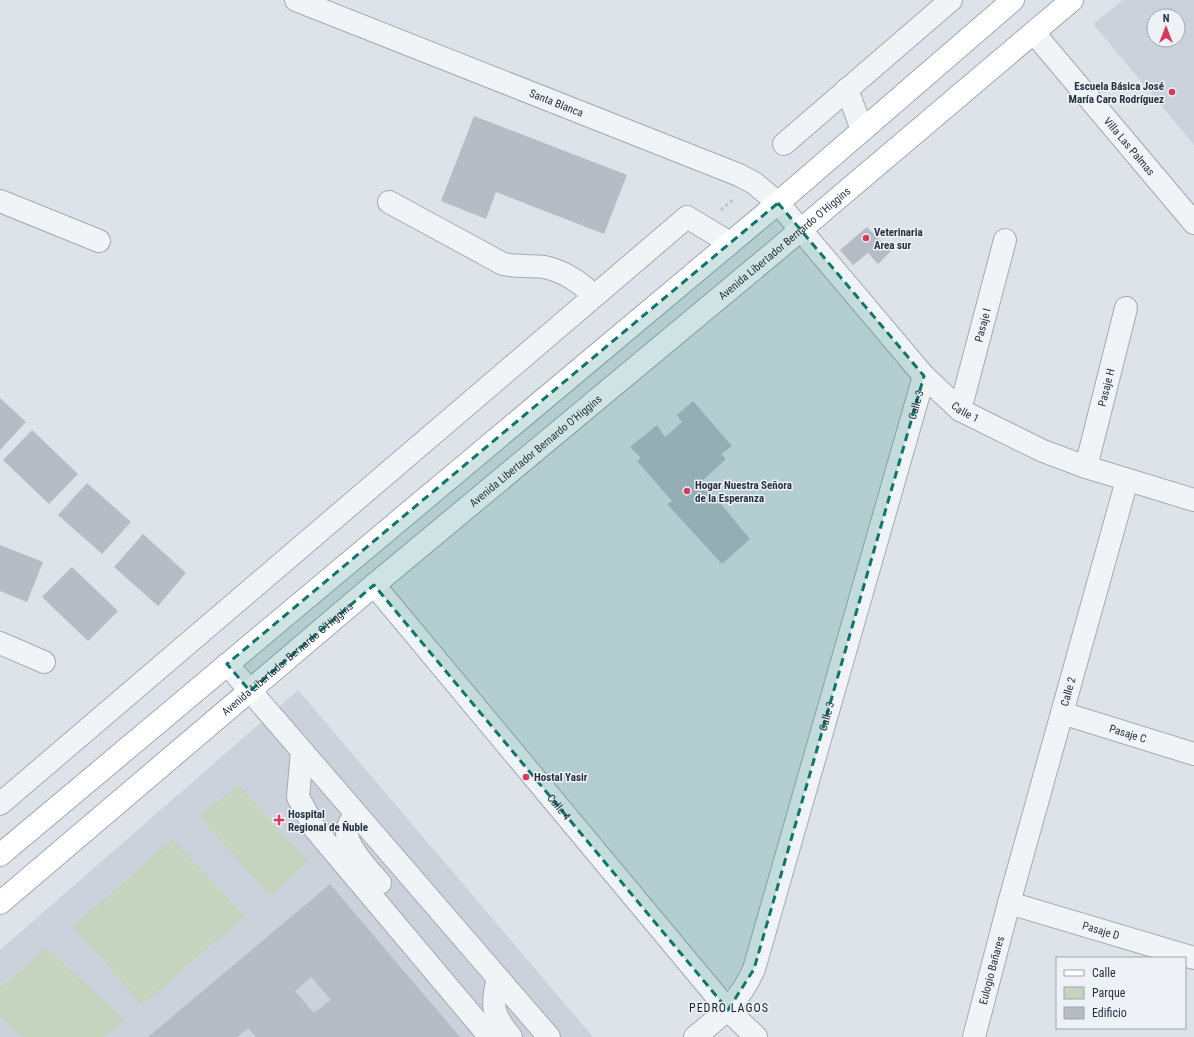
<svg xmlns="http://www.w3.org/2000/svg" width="1194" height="1037" font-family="'Roboto Condensed',sans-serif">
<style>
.built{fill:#ccd2db;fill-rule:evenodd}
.green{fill:#c5d4bf}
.building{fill:#b5bcc6;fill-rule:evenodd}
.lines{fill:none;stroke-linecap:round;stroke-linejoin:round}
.minor-casing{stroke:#a3aab3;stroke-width:24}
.major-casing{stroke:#9da8b6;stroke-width:24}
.path{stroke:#bcc1c8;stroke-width:2.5;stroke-dasharray:3 3;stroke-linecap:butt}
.minor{stroke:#f1f4f7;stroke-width:22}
.major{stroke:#fff;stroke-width:22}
.marked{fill:#0f766e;fill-opacity:0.2;stroke:#0f766e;stroke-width:3;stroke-dasharray:8 5;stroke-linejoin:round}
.poi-dot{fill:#d83a5a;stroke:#eef2f6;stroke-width:1.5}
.labels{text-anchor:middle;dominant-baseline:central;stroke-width:3;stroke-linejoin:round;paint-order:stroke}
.poi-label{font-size:11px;font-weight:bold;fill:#263141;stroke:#eef2f6;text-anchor:start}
.street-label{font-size:11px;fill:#263141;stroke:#eef2f6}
.neighbourhood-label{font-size:12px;letter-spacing:1px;fill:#192232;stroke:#eef2f6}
</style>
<rect width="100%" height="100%" fill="#dee3e9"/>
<path class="built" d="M 1123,0 L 1194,0 L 1194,145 L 1093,24 ZM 1154,16 L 1178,16 L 1178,40 L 1154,40 Z
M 298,690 L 593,1037 L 0,1037 L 0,950 Z"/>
<path class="green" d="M 238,784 L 308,862 L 270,895 L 199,817 Z
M 173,839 L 245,916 L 142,1005 L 73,926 Z
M 47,948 L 124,1020 L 104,1037 L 20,1037 L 0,1015 L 0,987 Z"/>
<path class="building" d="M 474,116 L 627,175 L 604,234 L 496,192 L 486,219 L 441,201 Z
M 867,227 L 891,251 L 878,264 L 868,253 L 853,265 L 840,250 Z
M 0,398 L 26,422 L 0,450 Z
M 693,401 L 732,446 L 721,454 L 726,459 L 702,481 L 750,539 L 722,564 L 667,504 L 672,501 L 637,461 L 641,458 L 630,447 L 657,425 L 665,437 L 682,422 L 677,415 Z
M 32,430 L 78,474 L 49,504 L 3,460 Z
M 87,483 L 131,522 L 102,554 L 58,515 Z
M 143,534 L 186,573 L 158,606 L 114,567 Z
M 0,545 L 43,562 L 27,602 L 0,591 Z
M 72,567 L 118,611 L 88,641 L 42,597 Z
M 330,884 L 460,1037 L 256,1037 L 248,1028 L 237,1037 L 148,1037 ZM 311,977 L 331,1000 L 314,1013 L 295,991 Z"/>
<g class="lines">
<defs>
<g id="minor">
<path id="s1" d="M 296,0 L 739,175 L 754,183 L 778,203 L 924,376 L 960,410 L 1043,451 L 1086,467 L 1194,500"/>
<path id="s2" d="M 1034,33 L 1194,223"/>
<path d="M 847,89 L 862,130"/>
<path d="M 784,144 L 951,0"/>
<path d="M 0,201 L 99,241"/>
<path d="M 389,202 L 503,264 C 517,267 530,265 544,267 C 564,271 580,282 594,296"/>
<path id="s3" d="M 960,410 L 1005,240"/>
<path id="s4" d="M 1086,467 L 1126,308"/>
<path id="s5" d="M 374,585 L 728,1010 L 756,1037"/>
<path d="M 0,643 L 44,662"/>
<path d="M 227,664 L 549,1037"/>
<path id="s6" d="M 1062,713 L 1194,754"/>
<path d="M 302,751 L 298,797 L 315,829 L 490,1037"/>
<path d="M 0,804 L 687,217 L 730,243"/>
<path d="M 355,813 C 353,818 348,825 347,830 C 345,845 371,873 380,883"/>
<path id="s7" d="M 1009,903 L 1194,958"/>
<path d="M 498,978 C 491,1006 492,1014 511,1037"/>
<path id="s8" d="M 695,1037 C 721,1016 740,1001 754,969 L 924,376"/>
<path id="s9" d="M 974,1037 L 1009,903 L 1127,480"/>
</g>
<g id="major">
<path d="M 0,855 L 778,203 L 1013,0"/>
<path id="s10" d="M 0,903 L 374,585 L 778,249 L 1072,0"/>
</g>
</defs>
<use href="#minor" class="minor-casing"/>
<use href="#major" class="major-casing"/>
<path class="path" d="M 721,210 L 734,199"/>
<use href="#minor" class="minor"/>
<use href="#major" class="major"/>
</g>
<path class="marked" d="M 778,203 L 924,376 L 754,969 L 728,1010 L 374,585 L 250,691 L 227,664 Z"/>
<g class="poi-dot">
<circle cx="1172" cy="92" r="4"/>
<circle cx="866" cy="238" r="4"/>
<circle cx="687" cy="491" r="4"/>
<circle cx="526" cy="777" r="4"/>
<path d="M277 814h4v4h4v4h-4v4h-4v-4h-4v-4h4z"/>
</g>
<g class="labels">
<g class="poi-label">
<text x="1164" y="86" text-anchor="end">Escuela Básica José<tspan x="1164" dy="13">María Caro Rodríguez</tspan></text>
<text x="874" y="232">Veterinaria<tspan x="874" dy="13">Area sur</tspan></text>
<text x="695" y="485">Hogar Nuestra Señora<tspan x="695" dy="13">de la Esperanza</tspan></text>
<text x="534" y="777">Hostal Yasir</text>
<text x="288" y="814">Hospital<tspan x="288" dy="13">Regional de Ñuble</tspan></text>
</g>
<g class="street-label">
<text stroke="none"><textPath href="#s1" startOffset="280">Santa Blanca</textPath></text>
<text stroke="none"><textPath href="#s2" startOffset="148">Villa Las Palmas</textPath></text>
<text stroke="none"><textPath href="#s10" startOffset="1025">Avenida Libertador Bernardo O'Higgins</textPath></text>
<text stroke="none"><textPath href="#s3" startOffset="88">Pasaje I</textPath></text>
<text stroke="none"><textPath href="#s4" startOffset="82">Pasaje H</textPath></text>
<text stroke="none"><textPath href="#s8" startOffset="678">Calle 3</textPath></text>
<text stroke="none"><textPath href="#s1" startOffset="806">Calle 1</textPath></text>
<text stroke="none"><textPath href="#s10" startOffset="701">Avenida Libertador Bernardo O'Higgins</textPath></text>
<text stroke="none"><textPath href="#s10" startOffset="377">Avenida Libertador Bernardo O'Higgins</textPath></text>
<text stroke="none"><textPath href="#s9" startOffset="358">Calle 2</textPath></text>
<text stroke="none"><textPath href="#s8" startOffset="354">Calle 3</textPath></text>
<text stroke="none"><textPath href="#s6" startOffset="69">Pasaje C</textPath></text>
<text stroke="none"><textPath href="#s5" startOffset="289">Calle 4</textPath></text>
<text stroke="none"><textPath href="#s7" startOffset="96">Pasaje D</textPath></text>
<text stroke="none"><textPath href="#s9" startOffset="69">Eulogio Bañares</textPath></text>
</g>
<g class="neighbourhood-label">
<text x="729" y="1008">PEDRO LAGOS</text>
</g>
</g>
<rect x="1056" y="957" width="130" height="72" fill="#eef2f6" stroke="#9ea5ae"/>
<rect x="1064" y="970" width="20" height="6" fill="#ffffff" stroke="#9ea5ae"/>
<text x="1092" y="977" font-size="12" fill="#263141">Calle</text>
<rect x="1064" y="987" width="20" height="12" fill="#c5d4bf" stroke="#9ea5ae"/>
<text x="1092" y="997" font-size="12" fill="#263141">Parque</text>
<rect x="1064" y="1007" width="20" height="12" fill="#b5bcc6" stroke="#9ea5ae"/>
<text x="1092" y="1017" font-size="12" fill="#263141">Edificio</text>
<g transform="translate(1166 28)"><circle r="19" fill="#eef2f6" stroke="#9ea5ae"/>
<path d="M0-3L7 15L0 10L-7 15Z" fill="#d83a5a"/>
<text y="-6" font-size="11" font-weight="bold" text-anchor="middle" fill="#263141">N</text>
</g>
</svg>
